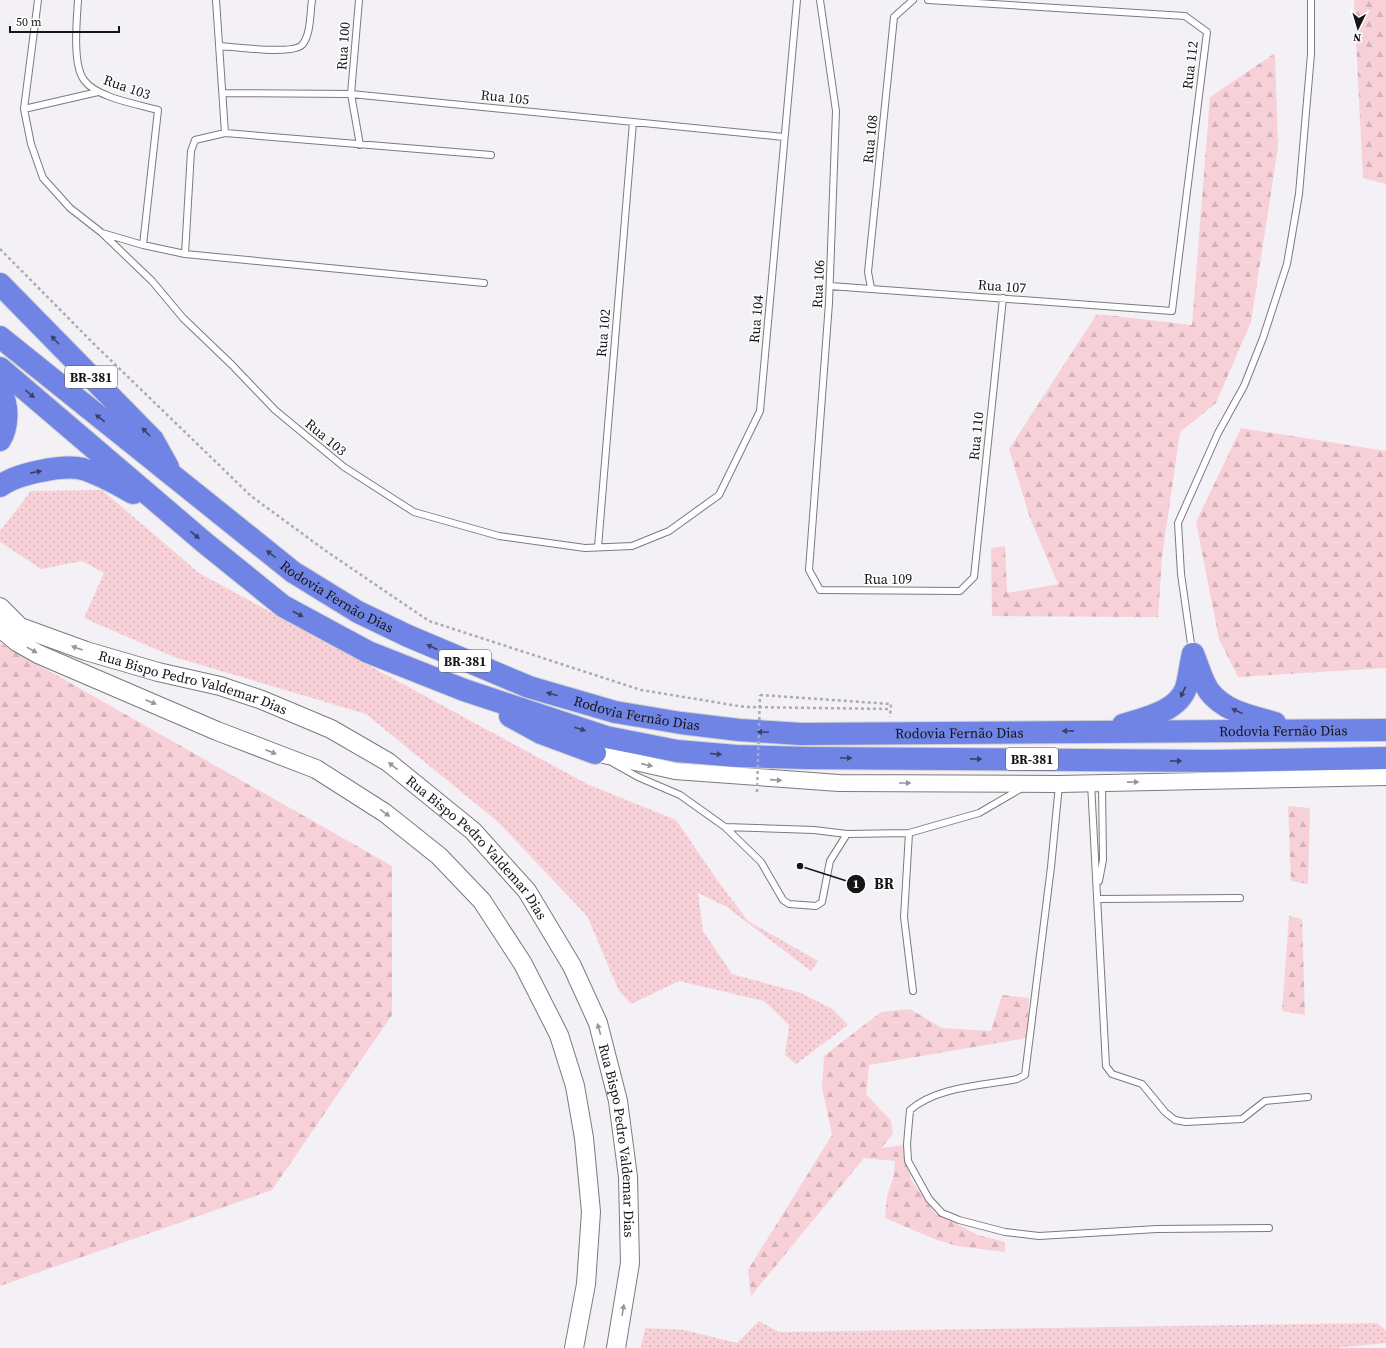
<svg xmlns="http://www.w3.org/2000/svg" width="1386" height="1348" font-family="'Source Serif 4',serif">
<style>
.grass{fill:url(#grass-dots)}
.forest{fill:url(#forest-firs)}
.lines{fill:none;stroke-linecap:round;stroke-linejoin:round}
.service-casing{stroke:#7c7a7f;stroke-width:8}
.tertiary-casing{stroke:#7c7a7f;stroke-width:18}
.secondary-casing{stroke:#7c7a7f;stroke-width:20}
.motorway-casing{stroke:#d0d0d1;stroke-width:24}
.path{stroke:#adabaf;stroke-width:2.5;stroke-dasharray:3 3;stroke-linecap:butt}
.service{stroke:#fff;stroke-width:6}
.tertiary{stroke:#fff;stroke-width:16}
.secondary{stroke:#fff;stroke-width:18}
.motorway{stroke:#6f84e5;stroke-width:22}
.path-bridge{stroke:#adabaf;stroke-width:2.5;stroke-dasharray:3 3;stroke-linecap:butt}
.oneway{fill:#3a4169}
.oneway2{fill:#969697}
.labels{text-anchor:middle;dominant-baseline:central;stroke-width:3;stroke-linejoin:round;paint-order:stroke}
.shield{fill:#fff;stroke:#5c5b5d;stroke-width:1}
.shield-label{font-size:13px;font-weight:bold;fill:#161517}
.street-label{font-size:14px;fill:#161517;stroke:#fff}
.leader{fill:none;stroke:#161517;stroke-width:1.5}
.callout-dot{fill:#161517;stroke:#fff;stroke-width:1.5}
.mark-label{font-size:12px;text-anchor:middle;font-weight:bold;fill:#fff}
.callout-label{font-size:15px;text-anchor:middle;font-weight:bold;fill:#161517;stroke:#fff;stroke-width:3;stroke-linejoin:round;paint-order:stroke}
</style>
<defs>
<pattern id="grass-dots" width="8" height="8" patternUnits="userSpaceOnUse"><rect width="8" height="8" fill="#f8d0d8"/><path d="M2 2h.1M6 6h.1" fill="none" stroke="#d4b2b9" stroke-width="1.8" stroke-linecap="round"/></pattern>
<pattern id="forest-firs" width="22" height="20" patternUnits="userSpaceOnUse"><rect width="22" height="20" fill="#f8d0d8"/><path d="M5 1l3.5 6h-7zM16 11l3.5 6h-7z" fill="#d4b2b9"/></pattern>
</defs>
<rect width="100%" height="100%" fill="#f3f1f6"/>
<path class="grass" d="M 102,490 L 199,573 L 587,784 L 676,820 L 715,877 L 748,921 L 818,961 L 811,971 L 727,907 L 698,893 L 703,931 L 732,974 L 801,993 L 832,1009 L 848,1025 L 796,1064 L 785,1055 L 789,1025 L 764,1001 L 679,981 L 631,1004 L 619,991 L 587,916 L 497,821 L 366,714 L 174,657 L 84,618 L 104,573 L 82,561 L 41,569 L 0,542 L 0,531 L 31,491 Z
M 759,1321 L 779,1332 L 1377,1323 L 1386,1331 L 1386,1343 L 1333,1348 L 641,1348 L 645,1328 L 684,1330 L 737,1343 Z"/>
<path class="forest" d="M 1354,0 L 1386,0 L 1386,184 L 1363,178 Z
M 1275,53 L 1278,147 L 1251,322 L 1216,403 L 1180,432 L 1162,557 L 1158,617 L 992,616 L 991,548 L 1005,546 L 1007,593 L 1058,584 L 1030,518 L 1009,449 L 1097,314 L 1192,325 L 1210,97 Z
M 1241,428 L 1386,451 L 1386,668 L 1238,677 L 1219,639 L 1196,522 Z
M 0,643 L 392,866 L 392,1015 L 272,1190 L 0,1286 Z
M 1288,806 L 1310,808 L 1308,884 L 1291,881 Z
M 1289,916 L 1302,919 L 1305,1015 L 1282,1011 Z
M 1002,995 L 1029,998 L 1027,1038 L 869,1065 L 866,1094 L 891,1121 L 893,1134 L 881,1148 L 904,1145 L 911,1180 L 935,1213 L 978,1235 L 1005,1242 L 1005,1252 L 957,1246 L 937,1240 L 885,1218 L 887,1196 L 894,1175 L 895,1161 L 864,1158 L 751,1296 L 748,1270 L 832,1135 L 822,1087 L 824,1056 L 881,1012 L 910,1009 L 942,1028 L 991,1031 Z"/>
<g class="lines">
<defs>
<path id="service" d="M 38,0 L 24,109 L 31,144 L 43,178 L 70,208 L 102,233 L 143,245 L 185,254 L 484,283
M 78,0 C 77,19 72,64 84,80 C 97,98 137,104 158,110 L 143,245
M 216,0 L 225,133
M 359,0 L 351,94 L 360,145
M 820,0 L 836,111 L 829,303 L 809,570 L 820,590 L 960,591 L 974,577 L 1003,298
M 220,46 C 236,47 292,55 302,45 C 311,35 310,13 312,0
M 223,93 L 351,94 L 784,137
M 24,109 L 98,92
M 102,233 L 152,281 L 183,318 L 232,365 L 275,410 L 344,467 L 414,512 L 499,536 L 585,548 L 632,546 L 669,531 L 719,495 L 760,411 L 797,0
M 185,254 L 191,151 L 195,140 L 225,133 L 491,155
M 830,286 L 1172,311 L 1207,32 L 1185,16 L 928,0
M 871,288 L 868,272 L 894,17 L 913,0
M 598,547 L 633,122
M 1192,651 L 1181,574 L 1178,523 L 1218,433 L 1244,386 L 1263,338 L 1287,264 L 1299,194 L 1311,54 L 1311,0
M 613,763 L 638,777 L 680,795 L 725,827 L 761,862 L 783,900 L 789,904 L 816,906 L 822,902 L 830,861 L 847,834
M 1091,783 L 1106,1066 L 1112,1074 L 1142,1084 L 1165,1112 L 1175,1120 L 1186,1122 L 1242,1119 L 1265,1101 L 1308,1097
M 1059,785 L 1051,867 L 1025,1075 L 1017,1079 C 982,1086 938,1086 910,1110 L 907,1144 L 908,1161 L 929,1199 L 942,1213 L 959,1220 L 1005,1232 L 1039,1236 L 1157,1229 L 1269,1228
M 725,827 L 814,830 L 847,834 L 909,833 L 979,813 L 1022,788
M 909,833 L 904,917 L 913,991
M 1099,881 L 1103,860 L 1102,784
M 1098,899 L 1240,898"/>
<path id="tertiary" d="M 595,753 L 675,771 L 839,783 L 1059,784 L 1386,777"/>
<g id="secondary">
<path id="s1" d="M 0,607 L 20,627 L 86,651 L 158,672 L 220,686 L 262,700 L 331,729 L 388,762 L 473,831 L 527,891 L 572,966 L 598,1023 L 618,1101 L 628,1177 L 630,1263 L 616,1348"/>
<path d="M 0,628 L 17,642 L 38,654 L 217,731 L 316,769 L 385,813 L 439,856 L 482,901 L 523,964 L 559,1035 L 575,1086 L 584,1138 L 591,1212 L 586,1284 L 574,1348"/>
</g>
<g id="motorway">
<path d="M 0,284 L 153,440 L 168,467"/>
<path id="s2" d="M 0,337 L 293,572 L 358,612 L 408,636 L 529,687 L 615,712 L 681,723 L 739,730 L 801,734 L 1386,730"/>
<path d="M 0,368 L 205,543 L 283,606 L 368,652 L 464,690 L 606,737 L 677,751 L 736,756 L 807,758 L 1213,761 L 1386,758"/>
<path d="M 0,391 C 9,404 8,427 0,440"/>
<path d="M 0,486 C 16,474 63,464 83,469 C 100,474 117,484 133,493"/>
<path d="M 1193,654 C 1198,665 1202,681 1209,691 C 1225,712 1251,716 1275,723"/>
<path d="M 510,716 L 541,733 L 595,753"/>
<path d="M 1123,725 C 1145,718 1177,712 1186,688 C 1189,678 1190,665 1193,654"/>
</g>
</defs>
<use href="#service" class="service-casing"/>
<use href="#tertiary" class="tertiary-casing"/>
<use href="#secondary" class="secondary-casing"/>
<use href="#motorway" class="motorway-casing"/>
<path class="path" d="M 0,249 L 94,344 L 251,496 L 326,551 L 429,621 L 641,690 L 745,707 L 890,709
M 760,695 L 891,704 L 890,717"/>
<use href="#service" class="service"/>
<use href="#tertiary" class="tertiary"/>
<use href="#secondary" class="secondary"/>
<use href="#motorway" class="motorway"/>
<path class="path-bridge" d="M 757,792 L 760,695"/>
</g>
<defs><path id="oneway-solid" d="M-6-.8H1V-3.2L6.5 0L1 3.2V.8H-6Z"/></defs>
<g class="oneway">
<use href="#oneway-solid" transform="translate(55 340) rotate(-134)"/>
<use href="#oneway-solid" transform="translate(30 394) rotate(41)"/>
<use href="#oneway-solid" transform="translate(100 418) rotate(-141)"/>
<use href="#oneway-solid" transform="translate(146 432) rotate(-134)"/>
<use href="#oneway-solid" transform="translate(36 472) rotate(-11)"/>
<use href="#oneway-solid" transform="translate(195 535) rotate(40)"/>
<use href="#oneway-solid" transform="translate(271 554) rotate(-142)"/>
<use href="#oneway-solid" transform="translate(298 614) rotate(28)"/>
<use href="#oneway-solid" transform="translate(432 647) rotate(-156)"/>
<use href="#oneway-solid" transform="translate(1183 692) rotate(115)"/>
<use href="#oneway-solid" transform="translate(552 694) rotate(-164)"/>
<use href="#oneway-solid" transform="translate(1237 711) rotate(-156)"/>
<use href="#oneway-solid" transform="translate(580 729) rotate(18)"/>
<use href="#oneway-solid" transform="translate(1068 731) rotate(179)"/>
<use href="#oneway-solid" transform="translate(763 732) rotate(-177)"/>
<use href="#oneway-solid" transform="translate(716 754) rotate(5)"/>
<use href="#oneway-solid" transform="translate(846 758)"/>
<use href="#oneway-solid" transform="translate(976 759) rotate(1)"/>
<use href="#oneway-solid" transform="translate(1176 761) rotate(1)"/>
</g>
<g class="oneway2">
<use href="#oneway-solid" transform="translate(77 648) rotate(-160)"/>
<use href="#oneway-solid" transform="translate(32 650) rotate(29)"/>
<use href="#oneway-solid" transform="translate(151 702) rotate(23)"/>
<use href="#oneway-solid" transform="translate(271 752) rotate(21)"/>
<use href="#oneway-solid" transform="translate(647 765) rotate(13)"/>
<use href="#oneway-solid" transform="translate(393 766) rotate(-142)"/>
<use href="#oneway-solid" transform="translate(776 780) rotate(4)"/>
<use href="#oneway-solid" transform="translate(1133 782) rotate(-1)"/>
<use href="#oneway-solid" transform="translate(905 783)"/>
<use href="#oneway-solid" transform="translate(385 813) rotate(36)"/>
<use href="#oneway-solid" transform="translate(599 1029) rotate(-106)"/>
<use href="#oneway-solid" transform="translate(623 1310) rotate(-81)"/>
</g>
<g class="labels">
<g class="shield">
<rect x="65" y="366" width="52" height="22" rx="3"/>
<rect x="439" y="650" width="52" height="22" rx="3"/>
<rect x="1006" y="748" width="52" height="22" rx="3"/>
</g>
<g class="shield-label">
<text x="91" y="377">BR-381</text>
<text x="465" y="661">BR-381</text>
<text x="1032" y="759">BR-381</text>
</g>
<g class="street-label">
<text transform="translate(343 46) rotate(-86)">Rua 100</text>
<text transform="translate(1190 65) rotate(-83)">Rua 112</text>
<text transform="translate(127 87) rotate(19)">Rua 103</text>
<text transform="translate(505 97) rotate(6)">Rua 105</text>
<text transform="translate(870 139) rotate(-84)">Rua 108</text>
<text transform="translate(818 284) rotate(-87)">Rua 106</text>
<text transform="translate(1002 286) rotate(4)">Rua 107</text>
<text transform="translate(756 319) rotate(-85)">Rua 104</text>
<text transform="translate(603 333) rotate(-85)">Rua 102</text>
<text transform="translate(976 436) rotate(-84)">Rua 110</text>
<text transform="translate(326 437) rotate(40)">Rua 103</text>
<text x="888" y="579">Rua 109</text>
<text stroke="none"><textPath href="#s2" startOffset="426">Rodovia Fernão Dias</textPath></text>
<text stroke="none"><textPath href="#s1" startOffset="210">Rua Bispo Pedro Valdemar Dias</textPath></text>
<text stroke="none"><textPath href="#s2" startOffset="750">Rodovia Fernão Dias</textPath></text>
<text stroke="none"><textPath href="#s2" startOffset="1398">Rodovia Fernão Dias</textPath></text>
<text stroke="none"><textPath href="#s2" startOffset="1074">Rodovia Fernão Dias</textPath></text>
<text stroke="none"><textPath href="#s1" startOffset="546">Rua Bispo Pedro Valdemar Dias</textPath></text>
<text stroke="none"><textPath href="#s1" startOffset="882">Rua Bispo Pedro Valdemar Dias</textPath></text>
</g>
</g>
<path class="leader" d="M800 866L856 884"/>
<g class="callout-dot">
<circle cx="800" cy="866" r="4"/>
<circle cx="856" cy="884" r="10"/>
</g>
<g class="mark-label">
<text x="856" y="888">1</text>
</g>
<g class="callout-label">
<text x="884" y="889">BR</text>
</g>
<g transform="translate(1358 28) rotate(185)" stroke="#ffffff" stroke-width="3" paint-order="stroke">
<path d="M0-3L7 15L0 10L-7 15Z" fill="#161517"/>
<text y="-6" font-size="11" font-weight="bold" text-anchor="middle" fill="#161517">N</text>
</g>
<path d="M10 26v6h109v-6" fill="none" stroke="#161517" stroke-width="2"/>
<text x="16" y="26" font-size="12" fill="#161517" stroke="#ffffff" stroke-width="3" paint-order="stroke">50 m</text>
</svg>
